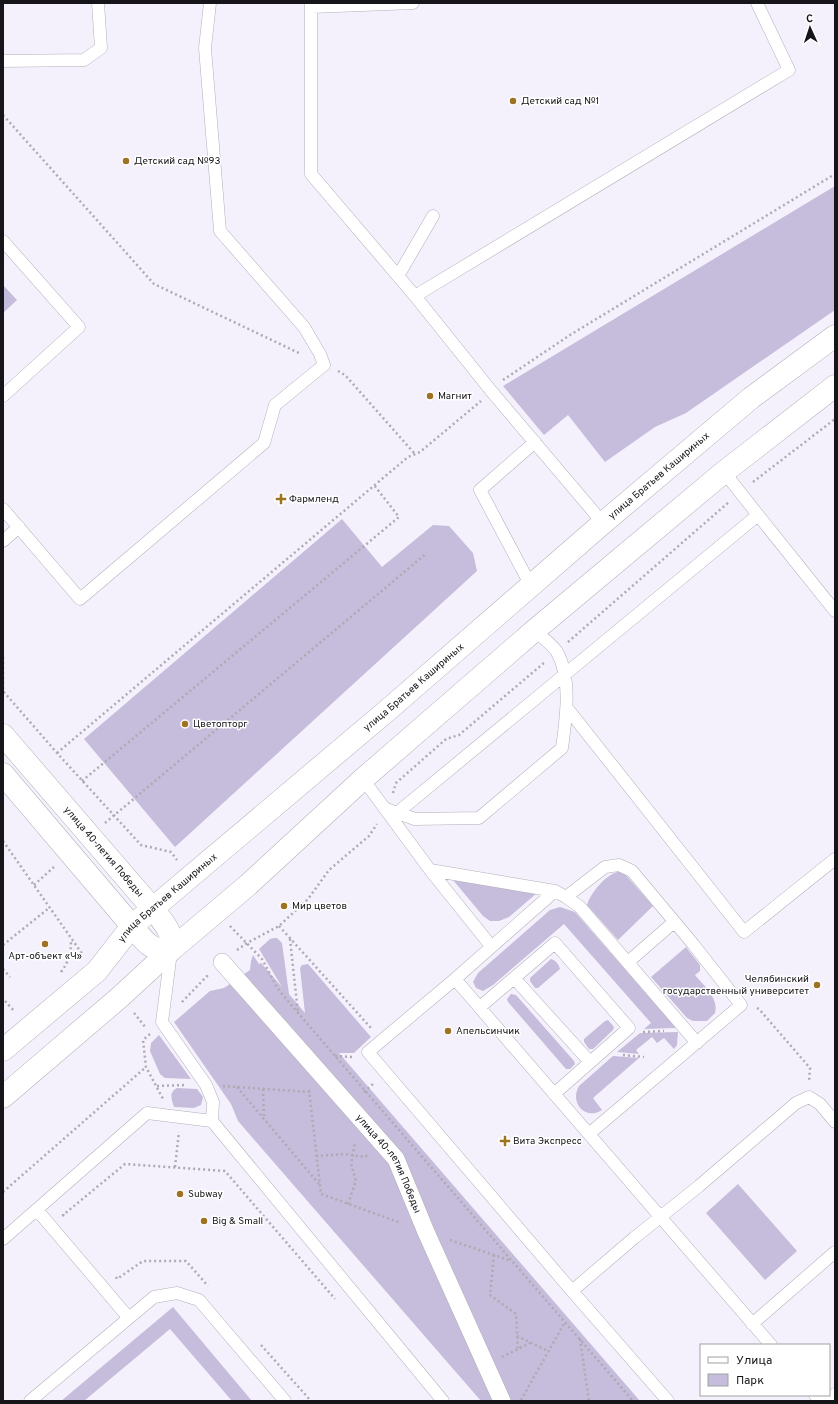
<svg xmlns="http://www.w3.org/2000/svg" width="838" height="1404" font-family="Overpass,sans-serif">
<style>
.green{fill:#c6bcdb}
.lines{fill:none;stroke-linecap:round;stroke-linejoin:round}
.service-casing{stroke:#b2afb9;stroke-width:13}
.pedestrian-casing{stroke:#b2afb9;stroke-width:18}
.tertiary-casing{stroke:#b2afb9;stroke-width:23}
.primary-casing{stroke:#b2afb9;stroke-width:23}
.path{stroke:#adaab3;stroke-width:2.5;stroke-dasharray:2 3;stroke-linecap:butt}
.service{stroke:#fff;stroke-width:12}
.pedestrian{stroke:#fff;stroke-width:17}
.tertiary{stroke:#fff;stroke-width:22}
.primary{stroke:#fff;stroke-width:22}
.poi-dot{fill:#9d7221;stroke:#fff;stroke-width:1.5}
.labels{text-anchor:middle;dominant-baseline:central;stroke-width:3;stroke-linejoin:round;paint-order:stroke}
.poi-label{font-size:10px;fill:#161519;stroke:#fff;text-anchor:start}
.street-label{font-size:10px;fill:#161519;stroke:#fff}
</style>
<rect width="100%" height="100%" fill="#f5f1fc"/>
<path class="green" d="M 835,186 L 835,310 L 686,413 L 655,427 L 605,462 L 568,415 L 544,435 L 503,386 Z
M 3,285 L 17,300 L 3,313 Z
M 342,519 L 382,567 L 433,525 L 449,526 L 473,553 L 477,571 L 175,847 L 84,739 Z
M 617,872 L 623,872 L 653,906 L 618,940 L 587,905 C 591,892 605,876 617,872 Z
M 453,880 L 537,893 L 509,917 L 499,921 L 490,921 L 483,916 Z
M 560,907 L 575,912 L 676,1028 L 644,1029 L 651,1023 L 564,924 L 493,985 L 483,991 L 476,988 L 473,982 L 478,973 L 550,910 Z
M 274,938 L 277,938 L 282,943 L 289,994 L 305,1013 L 300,968 L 302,965 L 308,964 L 371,1037 L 355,1052 L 354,1053 L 339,1053 L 640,1401 L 481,1401 L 238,1121 L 231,1104 L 174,1022 L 210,991 L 224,988 L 250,970 L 251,961 L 253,955 L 259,964 L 261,963 L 282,987 L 259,949 L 270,939 Z
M 686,947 L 700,965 L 700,971 L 695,975 C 704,986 719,998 715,1013 L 707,1021 L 693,1021 L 687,1018 L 651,977 Z
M 551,959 C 555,960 559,964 560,969 L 538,988 L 535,988 L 530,981 L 530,978 Z
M 511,994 L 516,995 L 574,1061 L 575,1064 L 570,1069 L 566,1069 L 508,1002 L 507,999 Z
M 608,1020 L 614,1027 L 613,1030 L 593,1049 L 589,1049 L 584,1042 L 584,1039 L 605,1021 Z
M 678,1032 L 677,1045 L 674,1049 L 664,1038 L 657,1043 L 652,1037 L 636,1050 L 639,1054 L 617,1052 L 640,1033 Z
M 159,1035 L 191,1079 L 165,1078 L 160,1074 L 150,1051 L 151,1043 Z
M 613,1056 L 639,1058 L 593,1098 L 602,1110 C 586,1121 569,1103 579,1086 Z
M 177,1088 L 197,1089 L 203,1097 L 201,1105 L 194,1108 L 174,1107 C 172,1100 168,1093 177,1088 Z
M 738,1184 L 797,1251 L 765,1280 L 706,1213 Z
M 173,1307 L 252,1401 L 232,1401 L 170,1329 L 84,1401 L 61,1401 Z"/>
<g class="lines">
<defs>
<path id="service" d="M 311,3 L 311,174 L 415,296 L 492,392 L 603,523
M 311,7 L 413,3
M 3,61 L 84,60 L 101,48 L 98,3
M 3,241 L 79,327 L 3,396
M 398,276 L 433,216
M 415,296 L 789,70 L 757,3
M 3,509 L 80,599 L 264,443 L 275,405 L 324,365 L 320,354 L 304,327 L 220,231 L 205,48 L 210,3
M 758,515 L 835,611
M 3,541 L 19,527
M 531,586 L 480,490 L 535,442
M 567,708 L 744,932 L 835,859
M 363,779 L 430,870 L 491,946
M 386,809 L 415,819 L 479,818 L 562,748 C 566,718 572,679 557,652 C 552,644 541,637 535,630
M 397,813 L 758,515 L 724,472
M 430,870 L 555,891 L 566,897 L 580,907 L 697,1043
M 555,891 L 455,979 L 368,1052 L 572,1291 L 668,1401
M 566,897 L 605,867 L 619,865 L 632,871 L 693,944 L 741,1005 L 590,1133
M 171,952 L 162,1022 L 206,1085 L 213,1102 L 212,1121
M 628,962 L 674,922
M 514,978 L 590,1062
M 455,979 L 771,1345
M 480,1007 L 555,943 L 629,1028 L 554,1094
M 37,1210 L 128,1317
M 3,1239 L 147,1113 L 212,1121 L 443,1401
M 572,1291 L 634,1238 L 699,1186 L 796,1103 L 809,1097 L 820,1104 L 835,1122
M 752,1324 L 835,1252
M 815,1395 L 820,1401
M 30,1401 L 154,1297 L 177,1293 L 199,1300 L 285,1401
M 827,1401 L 835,1394"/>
<g id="pedestrian">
<path id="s1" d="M 222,962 L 396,1159 L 426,1232 L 502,1401"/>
</g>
<g id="tertiary">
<path id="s2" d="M 3,735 L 153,909"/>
<path d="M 3,774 L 132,926"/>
</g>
<g id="primary">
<path d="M 153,909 C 163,922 174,932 171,950"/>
<path d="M 132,926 C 144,940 150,952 171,950"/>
<path id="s3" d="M 3,1050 L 97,971 L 132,926 L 389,709 L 603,523 L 751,398 L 835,336"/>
<path d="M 3,1097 L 120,997 L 171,950 L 248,885 L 363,779 L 535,630 L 724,472 L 835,386"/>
</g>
</defs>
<use href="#service" class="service-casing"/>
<use href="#pedestrian" class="pedestrian-casing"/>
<use href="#tertiary" class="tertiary-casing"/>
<use href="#primary" class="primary-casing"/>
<path class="path" d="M 3,115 L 154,284 L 301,354
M 338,371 L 345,375 L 415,454
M 503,380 L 570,335 L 835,174
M 753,482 L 835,419
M 568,642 L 729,502
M 3,657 L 3,691 L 57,753 L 141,845 L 171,852 L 177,860
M 57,753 L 408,457 L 420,452 L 481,401
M 82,781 L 399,517 L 374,485
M 393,793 L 396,783 L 446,739 L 459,735 L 545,662
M 105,823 L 427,553
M 3,841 L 83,955
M 34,885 L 54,867
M 230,926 L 262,959 L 278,989 L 298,1013 L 633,1401
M 279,926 L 371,1028
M 290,939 L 298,1013
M 3,945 L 49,908
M 237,950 L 247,943 L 279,926 L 308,899 L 329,870 L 369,836 L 377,824
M 3,969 L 10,977
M 61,972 C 69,961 71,953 71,940
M 5,1001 L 15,1012
M 182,1002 L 209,974
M 757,1008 L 759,1009 L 810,1068 L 809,1081
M 134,1013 L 146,1028
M 643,1032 L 664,1031
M 150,1034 L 143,1040 L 146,1067 L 163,1099
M 623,1055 L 644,1057
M 335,1056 L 354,1057
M 157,1086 L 186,1085
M 223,1086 L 310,1092
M 237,1087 L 319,1184
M 263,1089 L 264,1119
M 309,1090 L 321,1194 L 401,1223
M 364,1092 L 374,1083
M 316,1156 L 345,1154 L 365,1157 L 369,1154
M 175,1167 L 179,1132
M 3,1192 L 146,1067
M 348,1204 L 356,1181 L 351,1164 L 355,1142
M 64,1216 L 63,1215 L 125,1164 L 225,1171 L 335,1299
M 450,1240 L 511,1261
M 494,1255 L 490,1295 L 516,1314 L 518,1349
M 116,1277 L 117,1279 L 143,1261 L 186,1261 L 208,1286
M 517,1336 L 548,1351
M 580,1339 L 589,1401
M 261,1345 L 311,1401
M 502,1357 L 530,1343
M 521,1400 L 565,1322"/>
<use href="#service" class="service"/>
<use href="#pedestrian" class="pedestrian"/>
<use href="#tertiary" class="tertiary"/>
<use href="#primary" class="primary"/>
</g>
<g class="poi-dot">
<circle cx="513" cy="101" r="4"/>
<circle cx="126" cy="161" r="4"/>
<circle cx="430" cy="396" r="4"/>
<path d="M279 493h4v4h4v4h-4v4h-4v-4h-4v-4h4z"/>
<circle cx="185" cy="724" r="4"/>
<circle cx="284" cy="906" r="4"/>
<circle cx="45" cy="944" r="4"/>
<circle cx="817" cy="985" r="4"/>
<circle cx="448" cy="1031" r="4"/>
<path d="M503 1135h4v4h4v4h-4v4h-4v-4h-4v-4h4z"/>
<circle cx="180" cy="1194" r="4"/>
<circle cx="204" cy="1221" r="4"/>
</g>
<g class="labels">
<g class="poi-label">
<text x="521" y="101">Детский сад №1</text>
<text x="134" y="161">Детский сад №93</text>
<text x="438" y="396">Магнит</text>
<text x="289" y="499">Фармленд</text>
<text x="193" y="724">Цветопторг</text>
<text x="292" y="906">Мир цветов</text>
<text x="45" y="956" text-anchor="middle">Арт-объект «Ч»</text>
<text x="809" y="979" text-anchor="end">Челябинский<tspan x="809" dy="12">государственный университет</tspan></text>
<text x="456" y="1031">Апельсинчик</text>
<text x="513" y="1141">Вита Экспресс</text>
<text x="188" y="1194">Subway</text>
<text x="212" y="1221">Big &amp; Small</text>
</g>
<g class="street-label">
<text stroke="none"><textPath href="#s3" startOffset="873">улица Братьев Кашириных</textPath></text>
<text stroke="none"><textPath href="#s3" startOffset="549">улица Братьев Кашириных</textPath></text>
<text stroke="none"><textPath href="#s2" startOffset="154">улица 40-летия Победы</textPath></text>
<text stroke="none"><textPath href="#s3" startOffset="225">улица Братьев Кашириных</textPath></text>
<text stroke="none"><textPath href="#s1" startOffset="263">улица 40-летия Победы</textPath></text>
</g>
</g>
<rect width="838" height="1404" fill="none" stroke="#161519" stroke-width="8"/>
<rect x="700" y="1344" width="130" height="52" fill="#ffffff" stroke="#a2a1a3"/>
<rect x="708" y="1357" width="20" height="6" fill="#ffffff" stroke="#a2a1a3"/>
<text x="736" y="1364" font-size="12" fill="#161519">Улица</text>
<rect x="708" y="1374" width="20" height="12" fill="#c6bcdb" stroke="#a2a1a3"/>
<text x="736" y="1384" font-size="12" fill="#161519">Парк</text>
<g transform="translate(810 28) rotate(357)" stroke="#ffffff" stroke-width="3" paint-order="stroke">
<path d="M0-3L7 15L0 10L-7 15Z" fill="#161519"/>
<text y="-6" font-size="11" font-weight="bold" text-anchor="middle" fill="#161519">С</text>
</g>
</svg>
